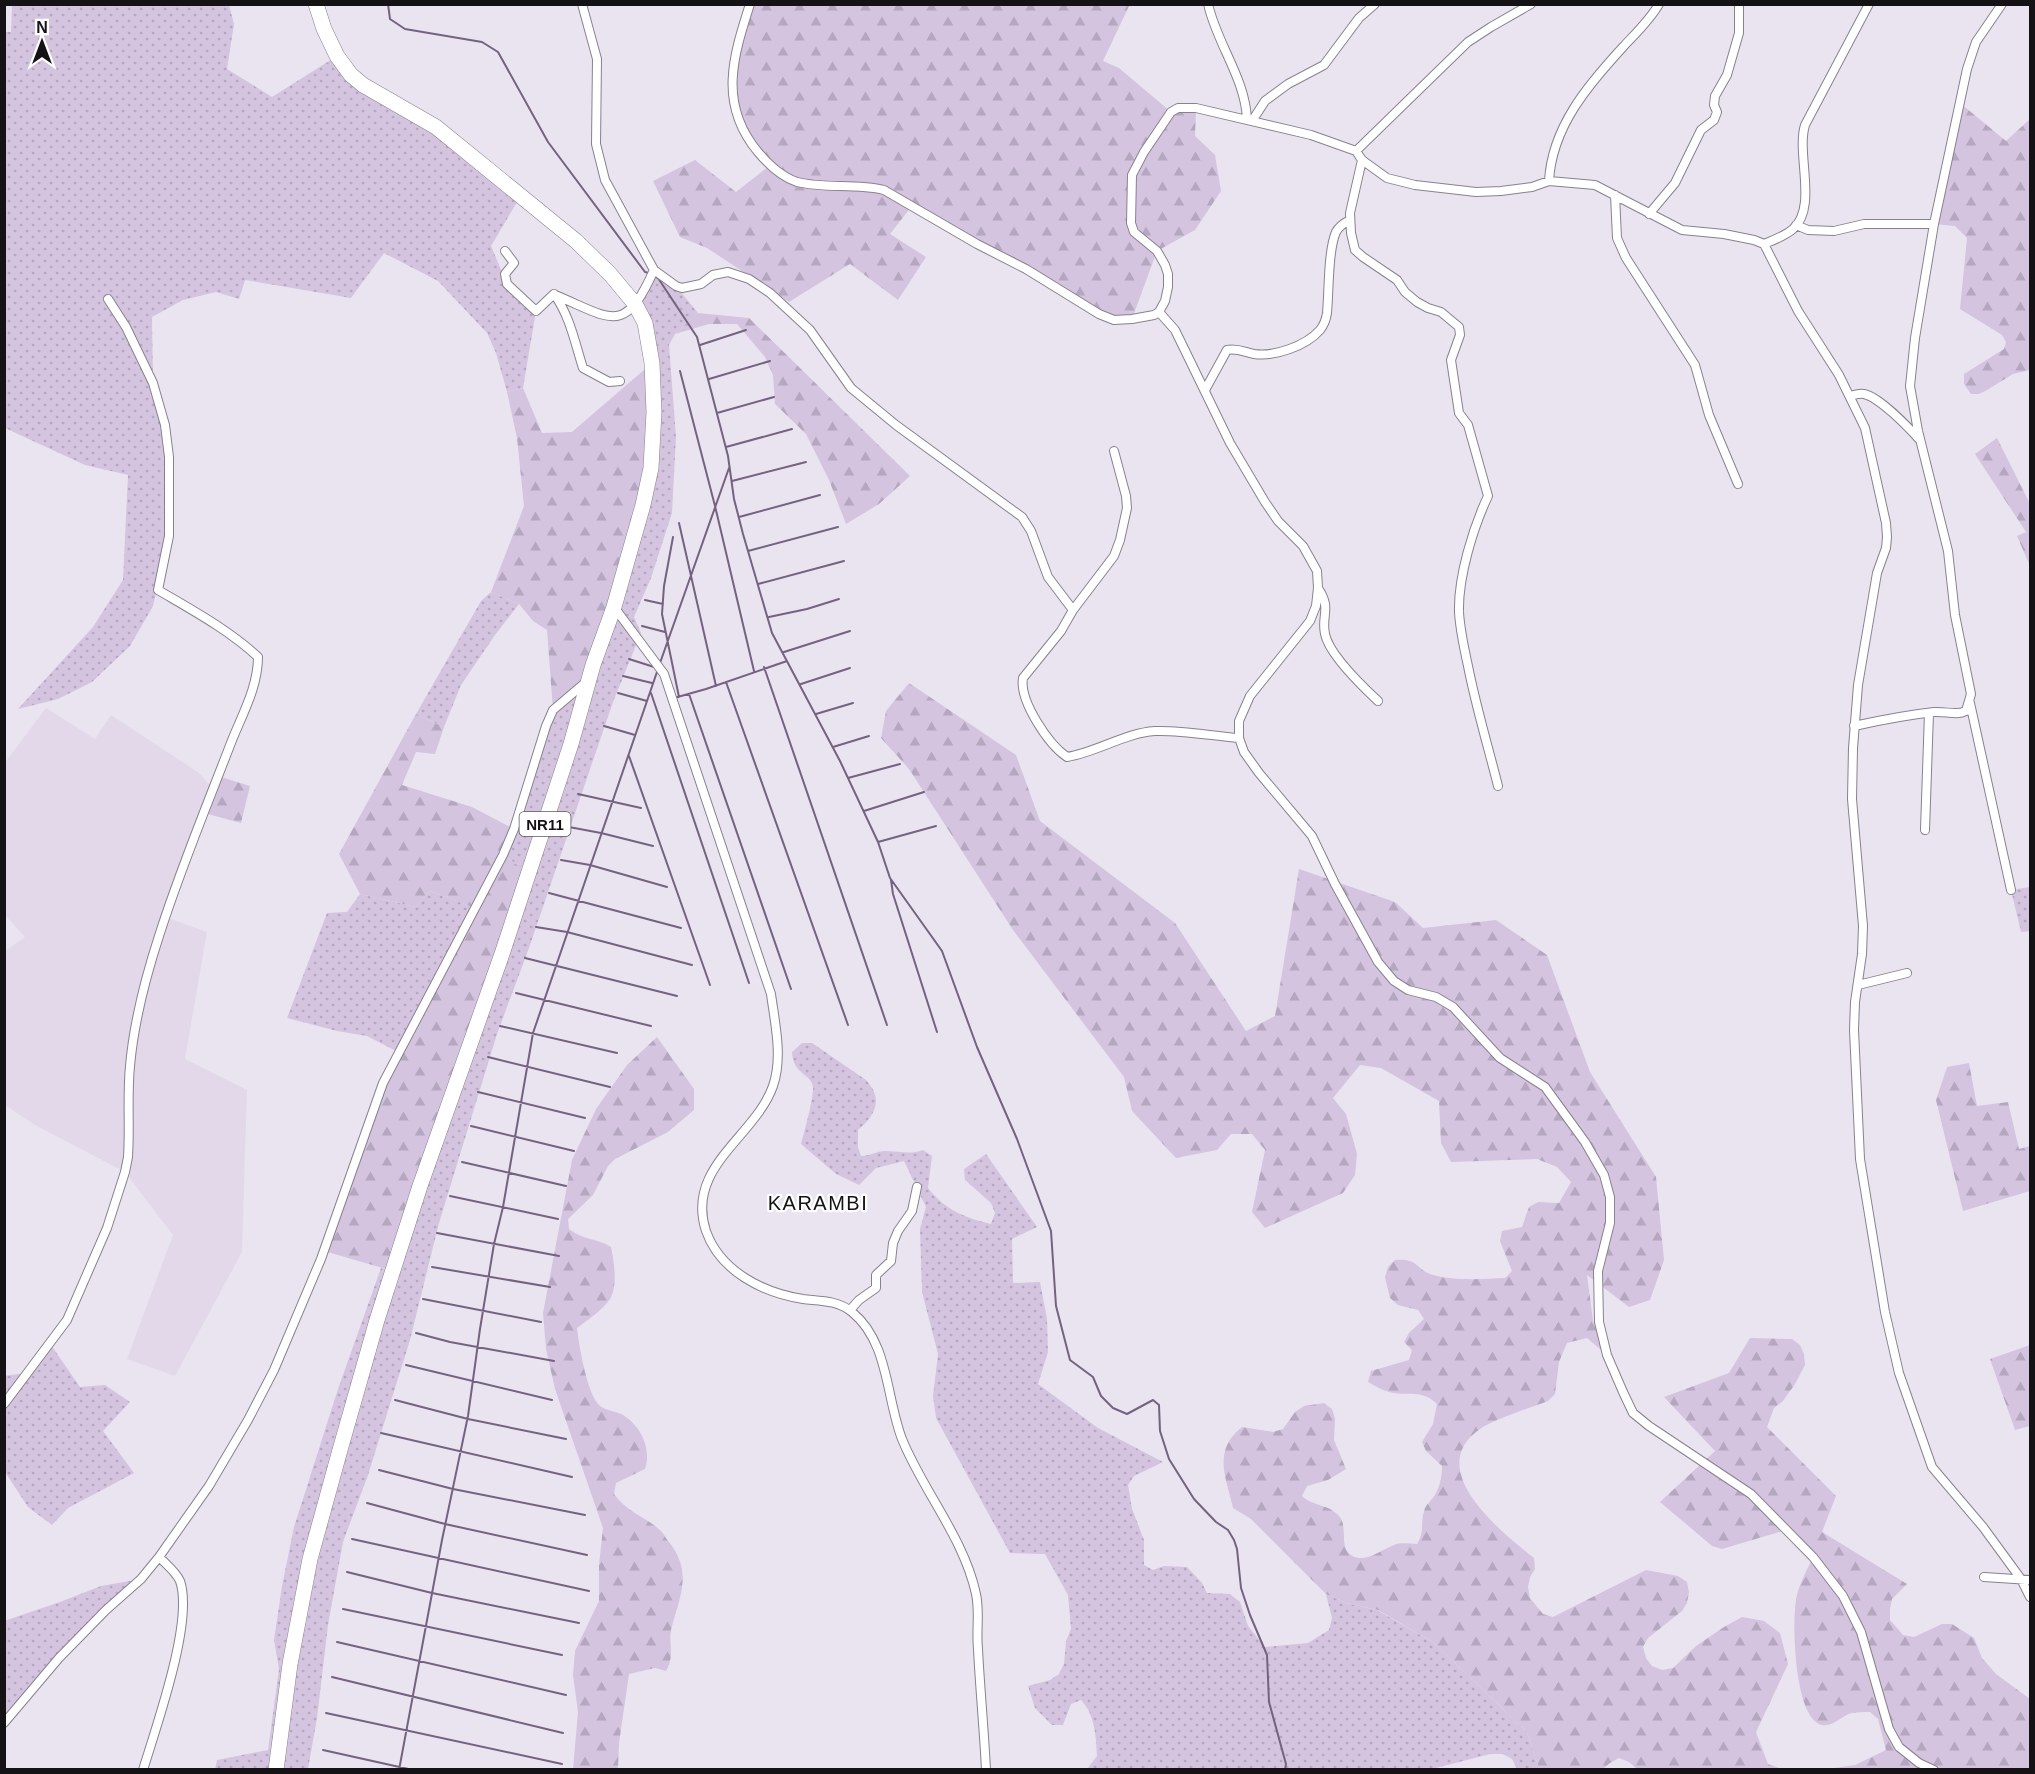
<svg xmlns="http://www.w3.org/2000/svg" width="2035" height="1774" font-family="Arial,sans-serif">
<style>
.built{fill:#e2d8ea}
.grass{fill:url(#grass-dots)}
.forest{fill:url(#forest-firs)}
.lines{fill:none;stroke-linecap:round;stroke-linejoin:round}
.stream{stroke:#746280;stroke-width:2}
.street-casing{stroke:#88828d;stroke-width:10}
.highway-casing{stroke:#88828d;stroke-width:16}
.street{stroke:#fff;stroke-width:8}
.highway{stroke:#fff;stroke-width:15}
.labels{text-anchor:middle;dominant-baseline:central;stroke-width:4.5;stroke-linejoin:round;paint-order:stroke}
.shield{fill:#fff;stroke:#5b595c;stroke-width:1.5}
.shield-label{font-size:15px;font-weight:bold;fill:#151216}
.quarter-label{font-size:20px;letter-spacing:1.5px;fill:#151216;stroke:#fff}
</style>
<defs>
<pattern id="grass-dots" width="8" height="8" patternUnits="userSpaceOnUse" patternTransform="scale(1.5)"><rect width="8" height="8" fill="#d4c4df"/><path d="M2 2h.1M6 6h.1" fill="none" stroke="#b5a7bf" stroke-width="1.8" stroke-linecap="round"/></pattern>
<pattern id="forest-firs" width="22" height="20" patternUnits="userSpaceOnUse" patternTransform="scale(1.5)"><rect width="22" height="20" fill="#d4c4df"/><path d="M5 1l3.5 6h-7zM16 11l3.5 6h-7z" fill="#b5a7bf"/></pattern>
</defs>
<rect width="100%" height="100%" fill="#eae4f0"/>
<path class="built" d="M 46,708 L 95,739 L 111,715 L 199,773 L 213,789 L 165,917 L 207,932 L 185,1059 L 247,1090 L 242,1252 L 175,1376 L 127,1359 L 173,1235 L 125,1172 L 35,1125 L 5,1105 L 5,951 L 25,937 L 5,915 L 4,764 Z"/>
<path class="grass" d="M 12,5 L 229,5 L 234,24 L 227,69 L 272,97 L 337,56 L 351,75 L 427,121 L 520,197 L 491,246 L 507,284 L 536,311 L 523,388 L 507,392 L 496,353 L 487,333 L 438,281 L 384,253 L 351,298 L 245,280 L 239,299 L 216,292 L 183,300 L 152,317 L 153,383 L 165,425 L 169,536 L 153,606 L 130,646 L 92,682 L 58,699 L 18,709 L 93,627 L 123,580 L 128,475 L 85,465 L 5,428 L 4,32 L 11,32 Z
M 654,270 L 676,286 L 698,313 L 675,334 L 669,345 L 676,437 L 672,513 L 651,578 L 634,617 L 641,633 L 613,702 L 529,948 L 497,1034 L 439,1223 L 410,1340 L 368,1475 L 343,1542 L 328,1625 L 317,1718 L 308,1769 L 215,1770 L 217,1760 L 268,1750 L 279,1669 L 274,1640 L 282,1586 L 294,1527 L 338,1389 L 381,1268 L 392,1271 L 529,873 L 503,855 L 654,412 L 635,304 Z
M 491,592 L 519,604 L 495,635 L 461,685 L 444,727 L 416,714 L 481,601 Z
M 2030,887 L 2030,931 L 2021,932 L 2011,890 Z
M 430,891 L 475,908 L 398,1052 L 367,1036 L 337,1031 L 287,1018 L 327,913 L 347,912 L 360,894 L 416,907 Z
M 802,1043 L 812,1043 L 866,1080 C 884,1099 875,1116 858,1130 L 858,1147 L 861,1156 C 870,1156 877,1151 885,1151 C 899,1151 910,1155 923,1150 L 932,1156 L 928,1188 C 944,1209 965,1218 991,1224 L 995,1213 L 991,1203 L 965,1180 L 964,1169 L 986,1154 L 1037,1227 L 1012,1239 L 1013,1283 L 1040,1282 L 1047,1319 L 1048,1352 L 1038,1384 L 1098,1428 L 1163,1462 L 1134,1476 L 1128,1485 L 1132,1509 L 1144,1540 L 1144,1565 L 1153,1570 L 1164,1566 L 1187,1567 L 1202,1583 L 1207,1593 L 1230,1594 L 1240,1602 L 1248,1626 L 1265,1647 L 1308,1643 L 1329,1630 L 1332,1618 L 1326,1594 L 1346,1603 L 1377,1610 L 1434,1643 L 1527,1732 L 1539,1769 L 1517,1769 L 1512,1759 L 1503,1754 L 1490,1754 L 1428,1770 L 1087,1769 L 1097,1756 C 1096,1736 1095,1715 1081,1700 L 1071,1704 L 1063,1725 L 1052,1725 L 1035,1708 L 1028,1686 L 1050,1680 L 1059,1674 L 1064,1664 L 1066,1641 L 1071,1629 L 1068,1595 L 1045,1554 L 1010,1553 L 936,1418 L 933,1396 L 938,1354 L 922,1292 L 920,1229 L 926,1207 L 904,1161 L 876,1168 L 859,1185 L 836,1174 L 801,1144 C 804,1133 814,1097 813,1087 C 811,1073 793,1075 792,1052 Z
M 51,1345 L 80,1387 L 105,1385 L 130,1402 L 103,1431 L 134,1473 L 68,1508 L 52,1525 L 28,1507 L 5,1472 L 4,1376 L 26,1373 Z
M 141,1579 L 5,1718 L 4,1621 L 60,1602 L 101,1586 Z"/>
<path class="forest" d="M 1130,4 L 1103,61 L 1119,68 L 1171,112 L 1196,108 L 1195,136 L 1215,155 L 1221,191 L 1195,230 L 1157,251 L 1132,319 L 1114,320 L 912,206 L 890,234 L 926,257 L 898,300 L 850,264 L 789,302 L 707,248 L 680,237 L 653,181 L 695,160 L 736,192 L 769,166 L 749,141 L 732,88 L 750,5 Z
M 1960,103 L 2006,141 L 2030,119 L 2030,370 L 2013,374 L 1987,390 L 1979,394 L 1971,394 L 1964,384 L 1964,374 L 2004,349 L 2006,342 L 2002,335 L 1960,309 L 1967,238 L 1955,226 L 1934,224 Z
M 698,313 L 749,318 L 910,476 L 879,504 L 846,524 L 829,480 L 806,434 L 775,404 L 773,375 L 765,357 L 737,324 L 709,324 L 675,334 Z
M 652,363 L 651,468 L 589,680 L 553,710 L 547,630 L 533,621 L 519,604 L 491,592 L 524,506 L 517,438 L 507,392 L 523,388 L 542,433 L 572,432 Z
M 1997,438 L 2030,504 L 2030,566 L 2017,536 L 2026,532 L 1975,454 Z
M 909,683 L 1016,755 L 1040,821 L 1175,923 L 1246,1031 L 1275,1016 L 1299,869 L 1395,902 L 1423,928 L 1496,920 L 1547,955 L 1590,1072 L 1656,1177 L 1664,1260 L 1650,1300 L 1629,1307 L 1587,1275 L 1593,1321 L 1607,1355 L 1587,1338 L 1567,1343 L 1559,1362 L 1555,1394 L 1548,1401 C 1530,1408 1494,1419 1480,1429 C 1422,1469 1501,1532 1534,1558 L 1535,1569 L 1530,1577 L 1528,1587 L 1530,1598 L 1543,1614 L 1553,1617 L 1646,1570 L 1678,1576 L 1687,1582 L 1689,1592 L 1687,1603 L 1682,1611 L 1648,1638 L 1643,1647 L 1646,1658 L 1652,1666 L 1662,1670 L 1673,1668 L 1696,1646 L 1724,1627 L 1742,1617 L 1764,1621 L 1780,1633 L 1788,1664 L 1756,1732 L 1768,1764 L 1782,1769 L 1637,1769 L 1629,1762 L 1619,1758 L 1610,1763 L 1603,1769 L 1539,1769 L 1527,1732 L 1434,1643 L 1378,1610 L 1346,1603 L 1326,1594 L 1251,1519 L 1233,1508 C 1226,1477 1212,1451 1242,1427 L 1273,1432 L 1283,1429 L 1295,1412 L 1304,1406 L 1324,1403 L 1332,1409 L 1335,1419 L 1334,1440 L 1346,1469 L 1328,1480 L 1307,1486 L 1302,1496 C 1314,1507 1329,1504 1339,1516 C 1350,1528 1335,1554 1359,1558 C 1371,1559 1383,1549 1394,1545 C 1401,1542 1410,1544 1417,1544 C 1425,1531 1420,1524 1424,1511 C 1426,1504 1431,1501 1435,1495 C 1440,1486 1442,1476 1442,1466 L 1426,1451 L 1422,1442 L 1433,1424 L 1437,1404 C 1420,1387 1405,1398 1386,1391 C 1380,1389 1374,1385 1368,1382 L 1371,1371 L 1409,1360 L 1412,1350 L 1404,1342 L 1409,1333 L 1424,1319 L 1418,1310 L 1398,1305 L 1390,1298 L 1385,1277 L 1388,1267 L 1395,1260 C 1419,1258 1416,1270 1433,1275 C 1454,1281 1483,1279 1505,1278 L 1512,1271 L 1500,1241 L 1502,1231 L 1522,1227 L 1529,1207 L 1538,1202 L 1559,1203 L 1571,1182 L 1557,1167 L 1537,1159 L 1451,1162 L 1441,1143 L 1439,1101 L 1381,1068 L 1360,1065 L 1333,1098 L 1346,1114 L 1357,1154 L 1355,1175 L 1343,1193 L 1265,1228 L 1252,1212 L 1265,1150 L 1252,1134 L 1231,1134 L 1217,1150 L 1176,1158 L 1132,1111 L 1124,1077 L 1013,930 L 909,769 L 881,738 L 886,711 Z
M 416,714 L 444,727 L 435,754 L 416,752 L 402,785 L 472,807 L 514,829 L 503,855 L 529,873 L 393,1271 L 324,1251 L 383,1083 L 475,908 L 430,891 L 416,907 L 360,894 L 339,854 Z
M 218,776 L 250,786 L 241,823 L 204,813 Z
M 657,1037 L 694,1089 L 694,1110 L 668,1132 L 615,1159 L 608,1166 L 593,1195 L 568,1219 L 569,1229 C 582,1240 597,1238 611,1247 C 614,1262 618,1286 610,1299 C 604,1309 586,1321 577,1328 C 579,1346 587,1393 599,1405 C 604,1410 614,1411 621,1414 C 640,1424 652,1448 645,1469 L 616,1483 L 614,1494 C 629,1514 645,1516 661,1531 C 664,1534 666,1539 669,1542 C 692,1571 681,1594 672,1626 C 667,1643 676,1654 666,1671 L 655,1668 L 629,1674 L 619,1743 L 618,1769 L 573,1769 L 578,1712 L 573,1675 L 575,1651 L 599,1601 L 599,1565 L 603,1528 L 555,1389 L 546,1349 L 543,1313 L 572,1160 L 596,1109 L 627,1065 Z
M 1969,1063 L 1977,1106 L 2008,1102 L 2019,1149 L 2030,1146 L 2030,1191 L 1963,1211 L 1936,1100 L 1947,1067 Z
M 1750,1338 L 1792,1339 L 1800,1345 L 1804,1354 L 1805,1365 L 1795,1384 L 1783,1401 L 1774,1408 L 1767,1427 L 1836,1496 L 1822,1532 L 1907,1584 L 1892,1599 L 1890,1609 L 1890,1620 L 1903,1635 L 1914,1637 L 1942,1624 L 1952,1624 L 1974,1638 L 1982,1658 L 1996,1674 L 2030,1699 L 2030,1769 L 1827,1769 L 1855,1765 L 1886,1750 L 1878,1719 L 1870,1712 C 1864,1712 1857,1712 1852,1713 C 1842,1715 1834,1727 1822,1725 C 1794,1719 1792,1622 1796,1600 C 1798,1586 1807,1570 1813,1557 L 1786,1530 L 1722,1549 L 1712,1546 L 1660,1502 L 1715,1451 L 1664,1397 L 1729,1373 Z
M 2030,1345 L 2030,1426 L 2015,1430 L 1990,1359 Z"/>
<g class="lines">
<path class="stream" d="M 388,4 L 390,19 L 405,29 L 482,42 L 498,52 L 548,142 L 645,272 L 649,273
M 654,276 L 658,278 L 697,337 L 728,456 L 734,499 L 743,534 L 772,633 L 840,761 L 878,842 L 890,878 L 942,951 L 977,1047 L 1017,1139 L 1051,1231 L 1056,1306 L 1070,1360 L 1093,1377 L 1101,1396 L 1113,1408 L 1127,1414 L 1153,1400 L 1159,1405 L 1160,1431 L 1169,1459 L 1194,1499 L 1216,1522 L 1228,1530 L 1234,1540 L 1237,1549 L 1241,1588 L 1250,1615 L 1267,1655 L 1269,1702 L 1286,1764 L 1285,1770
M 700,345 L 746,330
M 680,371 L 715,506 L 754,671
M 709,379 L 770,361
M 717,413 L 774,397
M 726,447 L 792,429
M 732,481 L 806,462
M 739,517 L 820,495
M 679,523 L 716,686
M 673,537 L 664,586 L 662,614 L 679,697
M 748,551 L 838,527
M 758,584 L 844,561
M 645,600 L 663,604
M 769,617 L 807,609 L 839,599
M 642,626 L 665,632
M 784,652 L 850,631
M 629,659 L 654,667
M 660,663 L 729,468
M 764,667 L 887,1025
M 623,676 L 652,683
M 726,682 L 848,1025
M 801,684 L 850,668
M 618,693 L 647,701
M 651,693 L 749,983
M 689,694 L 791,989
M 674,698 L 706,689 L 787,661
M 816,714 L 853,703
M 604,726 L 635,735
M 833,747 L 869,736
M 629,756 L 710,985
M 848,778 L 900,764
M 578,794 L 641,808
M 864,811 L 924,792
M 569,827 L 601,833 L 653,846
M 878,842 L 936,826
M 561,860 L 590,865 L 667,887
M 891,880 L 893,894 L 937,1032
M 549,893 L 681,928
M 536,927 L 567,932 L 692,965
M 525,958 L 677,996
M 516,993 L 651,1026
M 500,1026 L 617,1053
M 488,1057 L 610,1087
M 478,1092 L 585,1118
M 471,1126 L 574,1151
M 462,1162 L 566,1186
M 450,1196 L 558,1219
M 437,1233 L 559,1256
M 432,1267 L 550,1287
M 423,1299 L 541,1322
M 416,1333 L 450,1342 L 554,1361
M 406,1365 L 552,1400
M 395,1400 L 468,1419 L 566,1439
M 381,1433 L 572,1477
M 379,1470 L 453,1489 L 585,1515
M 367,1503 L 445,1524 L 587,1555
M 352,1539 L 589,1591
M 347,1572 L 432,1593 L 579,1623
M 343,1609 L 562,1655
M 337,1642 L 566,1695
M 332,1677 L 563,1733
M 326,1713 L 562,1764
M 323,1750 L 413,1770
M 399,1770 L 442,1540 L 468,1416 L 480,1329 L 494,1244 L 503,1207 L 533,1033 L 658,669"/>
<defs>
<path id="street" d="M 582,4 L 597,59 L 596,144 L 605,180 L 654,270 L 676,286 L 682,288 L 701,284 L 713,275 L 728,272 L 749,279 L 770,293 L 810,330 L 851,388 L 896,425 L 1022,517 L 1031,531 L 1048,577 L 1073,610 L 1061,631 L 1023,678 C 1019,701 1049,745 1067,757 C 1097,752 1125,733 1155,731 C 1182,730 1212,736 1239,738
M 750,4 C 733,57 718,104 758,152 C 768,164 782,177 797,182 C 825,189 856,183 884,190 L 977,244 L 1026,269 L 1099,314 L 1114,320 L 1132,319 L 1154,315 L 1159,312 L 1165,301 L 1168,287 L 1168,274 L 1165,265 L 1157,251 L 1134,232 L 1131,223 L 1132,175 L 1144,152 L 1171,112 L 1178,108 L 1196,108 L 1311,135 L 1356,151 L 1362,160 L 1387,178 L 1415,185 L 1476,192 L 1501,191 L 1532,187 L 1549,181 L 1595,185 L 1682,230 L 1724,234 L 1754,240 L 1764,244 L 1798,311 L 1839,375 L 1865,428 L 1886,523 L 1887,537 L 1886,548 L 1877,573 L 1858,685 L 1853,748 L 1852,799 L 1863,926 L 1862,954 L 1855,1002 L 1854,1030 L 1860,1159 L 1885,1312 L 1899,1373 L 1932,1467 L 1983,1527 L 2021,1579 L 2030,1597
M 1208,4 C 1217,44 1245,78 1247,119
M 1252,121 L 1265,101 L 1288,84 L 1324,65 L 1359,18 L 1375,4
M 1356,151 L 1468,42 L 1491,27 L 1531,4
M 1362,160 L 1350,213 L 1351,233 L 1355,250 L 1363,257 L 1397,280 L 1405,292 L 1417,302 L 1428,308 L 1441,312 L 1459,327 L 1460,335 L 1451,360 L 1459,413 L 1468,425 L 1488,496 C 1473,528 1458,577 1459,612 C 1460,630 1464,648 1468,666 C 1476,707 1488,746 1498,786
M 1549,181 C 1552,127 1588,85 1623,47 C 1635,34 1650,20 1659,4
M 1615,195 L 1617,238 L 1626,258 L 1695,365 L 1709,415 L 1738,484
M 1649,214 L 1675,183 L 1701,130 L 1714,120 L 1717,112 L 1714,105 L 1715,96 L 1727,75 L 1739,33 L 1739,4
M 1796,225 L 1808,230 L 1834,231 L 1864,224 L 1934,224
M 1764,244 C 1774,240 1785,236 1793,229 C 1818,207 1796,154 1805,125 L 1869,4
M 505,251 L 514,263 L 505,274 L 507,284 L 536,311 L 554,294 C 570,316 575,343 583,368 L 609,382 L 620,381
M 555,295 C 611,318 624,337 654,270
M 1159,312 L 1175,330 L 1230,443 L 1265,502 L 1278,521 L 1303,546 L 1317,571 L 1318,588 L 1316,606 L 1310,621 L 1250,696 L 1239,721 L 1239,738 L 1244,752 L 1259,773 L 1312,836 L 1335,884 L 1378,962 L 1394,981 L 1408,990 L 1436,997 L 1453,1007 L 1500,1058 L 1545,1087 L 1585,1142 L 1604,1175 L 1610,1197 L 1610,1223 L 1598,1271 L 1599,1322 L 1607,1355 L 1623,1392 L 1633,1413 L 1649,1426 L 1751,1494 L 1813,1557 L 1843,1596 L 1861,1632 L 1889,1729 L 1899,1747 L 1919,1763 L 1934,1770
M 1205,390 L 1227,350 C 1237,348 1244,352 1254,354 C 1274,357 1306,346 1320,330 C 1324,325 1326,320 1327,313 C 1329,292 1328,250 1336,232 C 1339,226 1344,223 1350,220
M 1850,396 C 1854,395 1859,393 1864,394 C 1879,397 1908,427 1919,439
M 1318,588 C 1332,609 1321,615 1325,634 C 1329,654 1363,687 1378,701
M 614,607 L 664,674 L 771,994 C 775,1024 783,1057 773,1086 C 755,1137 685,1167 706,1231 C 720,1271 763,1293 803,1299 C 820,1301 837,1300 852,1312 C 889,1342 886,1398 902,1439 C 923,1491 964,1538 976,1594 C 980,1612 976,1631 978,1649 C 980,1689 984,1729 986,1770
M 1073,610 L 1114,556 L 1120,540 L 1127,508 L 1126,496 L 1114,451
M 1970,703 L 2011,890
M 1854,726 C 1881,720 1907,715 1934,712 C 1946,711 1956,716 1966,711 L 1971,694 L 1955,615 L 1948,551 L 1918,431 L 1910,386 L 1915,338 L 1934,224 L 1967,69 L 1976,42 L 2002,4
M 1925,830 L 1929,713
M 1858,985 L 1907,973
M 850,1310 L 859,1300 L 876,1288 L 876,1275 L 891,1261 L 893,1243 L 898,1231 L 912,1211 L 917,1187
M 4,1404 L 67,1320 L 107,1228 L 125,1172 L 128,1157 C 130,1127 127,1096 130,1066 C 134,1021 145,979 159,936 C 179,873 205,810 229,748 C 240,718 258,689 258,657 C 229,630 192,610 158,590 L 169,536 L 169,457 L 165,425 L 153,383 L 126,327 L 108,299
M 1984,1577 L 2030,1580
M 4,1723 L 59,1658 L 106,1610 L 141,1579 L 159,1557 L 209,1486 L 248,1420 L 274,1370 L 321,1259 L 383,1083 L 503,855 L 514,829 L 546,726 L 553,710 L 586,682
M 143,1770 C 156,1727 194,1621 180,1581 C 176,1572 166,1564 159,1557"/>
<path id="highway" d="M 276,1770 L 290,1664 L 310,1559 L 340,1450 L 377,1320 L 420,1186 L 502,954 L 571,744 L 593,665 L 614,607 L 643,505 L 651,468 L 654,412 L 652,363 L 645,323 L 635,304 L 610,274 L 576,241 L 436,127 L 363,85 L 351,75 L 337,56 L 324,29 L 316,4"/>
</defs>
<use href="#street" class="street-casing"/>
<use href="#highway" class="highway-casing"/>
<use href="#street" class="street"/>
<use href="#highway" class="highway"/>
</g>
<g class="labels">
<rect class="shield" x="519.5" y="812" width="51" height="24" rx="4.5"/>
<g class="shield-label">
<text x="545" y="824">NR11</text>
</g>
<g class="quarter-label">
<text x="818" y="1203">KARAMBI</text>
</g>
</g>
<rect width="2035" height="1774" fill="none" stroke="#151216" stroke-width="12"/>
<g transform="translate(42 42)" stroke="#ffffff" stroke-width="4.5" paint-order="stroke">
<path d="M0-4.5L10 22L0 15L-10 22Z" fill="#151216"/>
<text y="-9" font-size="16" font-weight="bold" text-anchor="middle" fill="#151216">N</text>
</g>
</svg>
